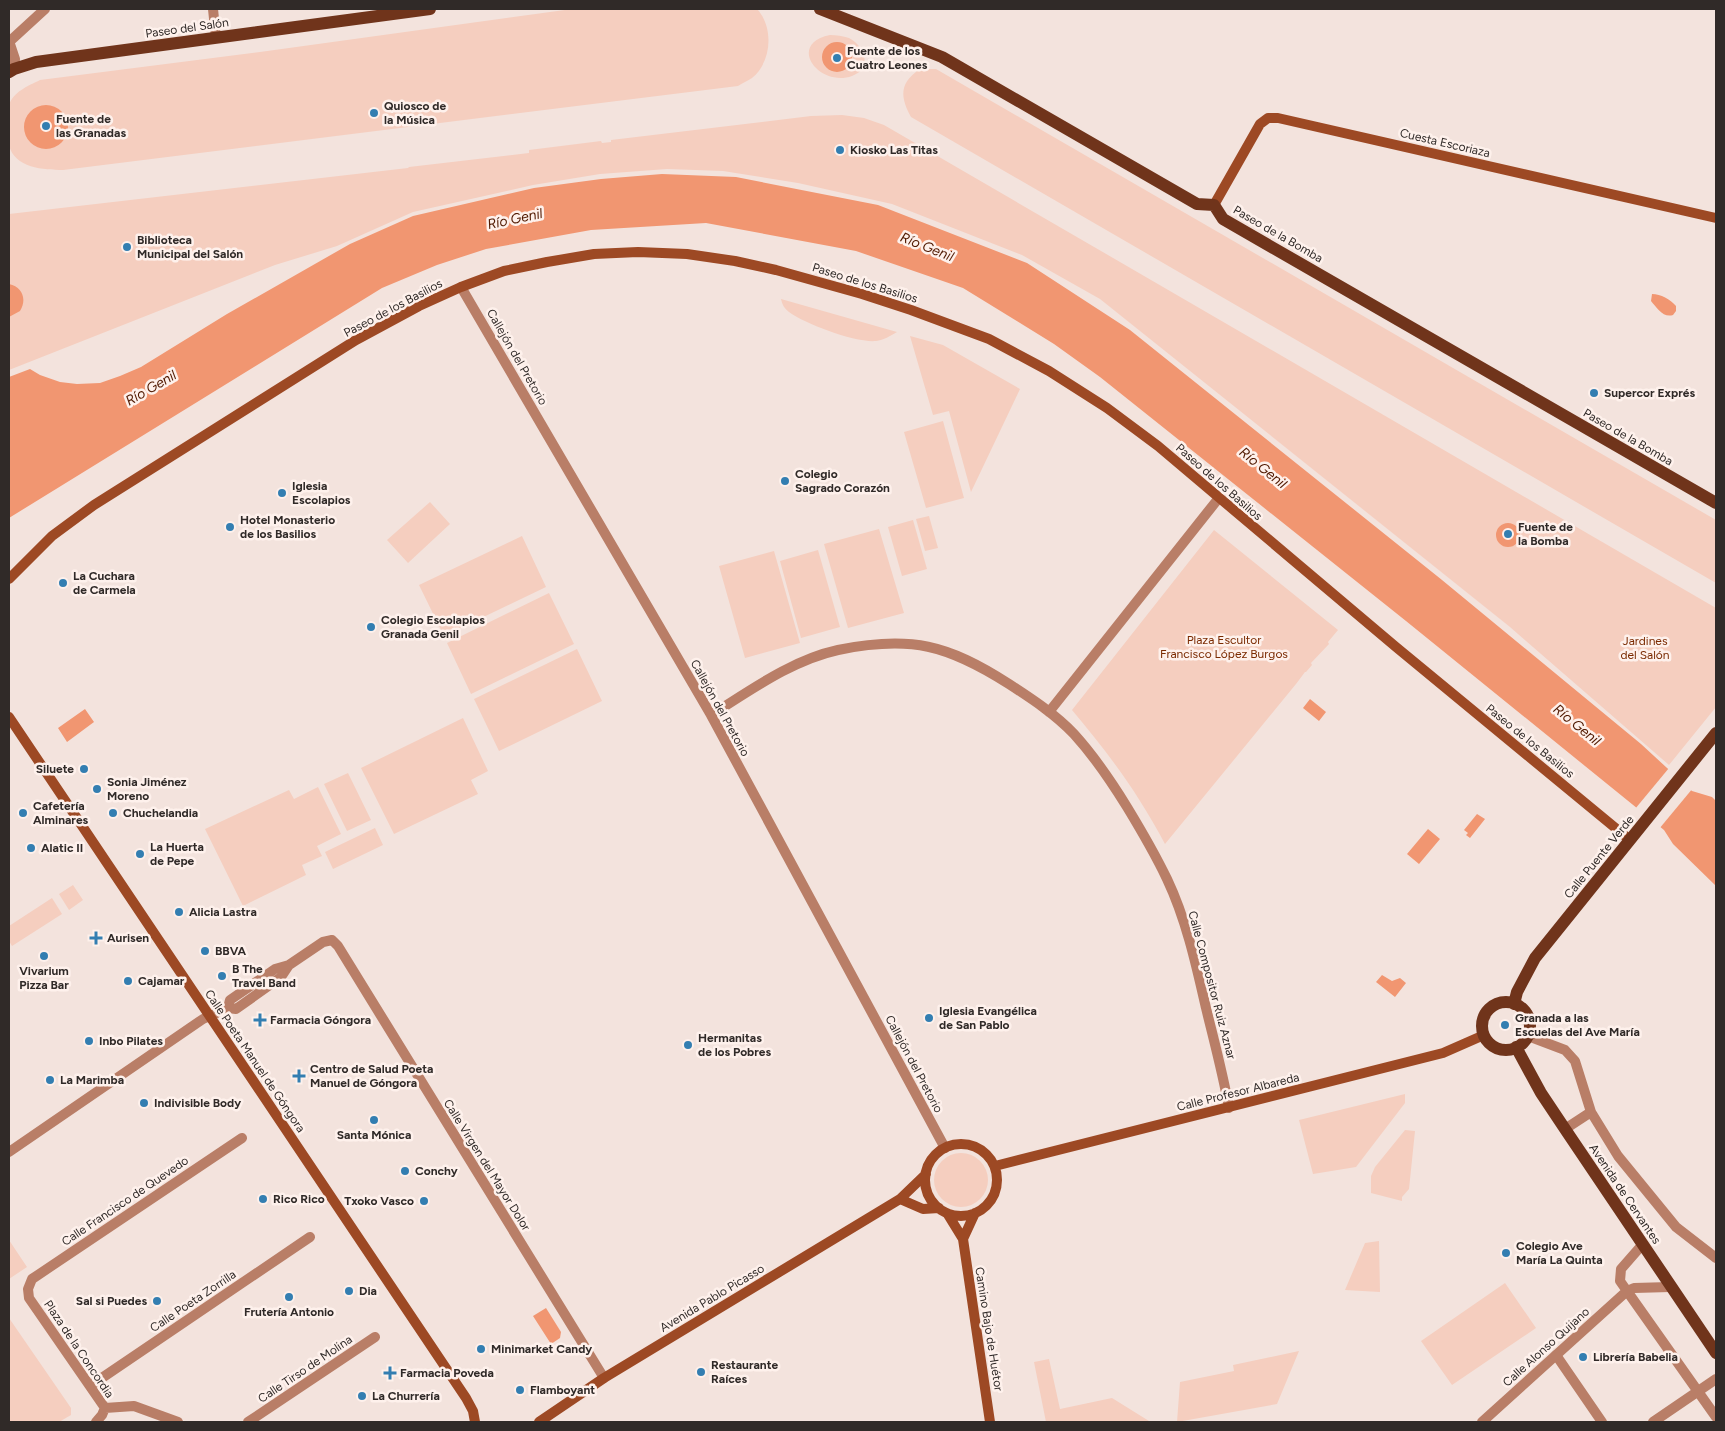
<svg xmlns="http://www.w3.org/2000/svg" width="1725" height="1431" font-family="Figtree,sans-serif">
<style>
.green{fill:#f5cebf}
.water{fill:#f19671}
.pier{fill:#f3e3dd}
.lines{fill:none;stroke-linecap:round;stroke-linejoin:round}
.minor{stroke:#b97e67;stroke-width:10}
.tertiary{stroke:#b97e67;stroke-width:10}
.secondary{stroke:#9d4924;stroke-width:10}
.primary{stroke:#70341b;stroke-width:12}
.poi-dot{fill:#337eb1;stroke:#fef1ec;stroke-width:2}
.labels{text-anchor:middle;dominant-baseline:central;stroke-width:5;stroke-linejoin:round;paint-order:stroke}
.street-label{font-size:12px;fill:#302a28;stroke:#fef1ec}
.poi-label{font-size:12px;font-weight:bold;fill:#302a28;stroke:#fef1ec;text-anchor:start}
.park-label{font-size:12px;fill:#7a2a00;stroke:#fef1ec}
.water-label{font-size:14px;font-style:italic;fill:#511900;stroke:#fef1ec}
</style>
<rect width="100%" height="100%" fill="#f3e3dd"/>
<path class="green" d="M 572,9 L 757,9 C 774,27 772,62 752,78 C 748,81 742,83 738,86 L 63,170 C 44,170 14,168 9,145 C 6,135 9,117 9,105 C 13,92 28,86 40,80 L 260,52 Z
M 830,35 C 836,35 843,36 849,38 C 865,46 873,69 852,76 C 819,88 786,44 830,35 Z
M 920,69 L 936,69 L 1716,520 L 1716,583 L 911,117 C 900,97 899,83 920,69 Z
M 842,115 L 864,118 L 884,125 L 1716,608 L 1716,707 L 1669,765 L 1510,627 L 1100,299 L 1022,255 L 892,204 L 798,183 L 723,171 L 667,169 L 600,174 L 533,185 L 413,212 L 337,246 L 275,265 L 9,370 L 9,214 L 408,168 L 409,167 L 529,153 L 529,150 L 601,141 L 602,143 L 611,142 L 611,140 L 811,116 Z
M 781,299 L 897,332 C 890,336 884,340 876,341 C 856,343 805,324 789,312 C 784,308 782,304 781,299 Z
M 910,336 L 943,345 L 1020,389 L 971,492 L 949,411 L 933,415 Z
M 943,421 L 964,498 L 926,508 L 904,432 Z
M 430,502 L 450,524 L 408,563 L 387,540 Z
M 929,516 L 938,548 L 925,551 L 916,519 Z
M 913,520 L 927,569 L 902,576 L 888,527 Z
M 879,529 L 904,613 L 848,628 L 824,544 Z
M 1214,530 L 1338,630 L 1328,642 L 1329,644 L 1311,663 L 1312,665 L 1306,672 L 1305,672 L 1296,684 L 1165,844 C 1138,793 1109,754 1072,710 Z
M 522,536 L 546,587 L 444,636 L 419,585 Z
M 818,550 L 840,627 L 801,638 L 780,561 Z
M 774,551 L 800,643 L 745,658 L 719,566 Z
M 549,593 L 574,644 L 471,694 L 447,643 Z
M 577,649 L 602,701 L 499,751 L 474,699 Z
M 463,718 L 488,771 L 471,780 L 478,794 L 394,834 L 361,768 Z
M 348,773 L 371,820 L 347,831 L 324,784 Z
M 318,787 L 341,834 L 317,846 L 322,856 L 302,865 L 306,875 L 243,906 L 205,829 L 289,790 L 294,799 Z
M 375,828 L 383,845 L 333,869 L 325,852 Z
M 73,885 L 83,900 L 69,910 L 59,894 Z
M 52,898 L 62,914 L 12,946 L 9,941 L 9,926 Z
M 1405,1094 L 1405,1103 L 1356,1167 L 1313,1174 L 1299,1120 Z
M 1405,1130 L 1415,1131 L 1409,1189 L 1402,1197 L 1402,1201 L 1371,1193 L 1371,1176 L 1375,1167 Z
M934 1180a27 27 0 1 1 54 0a27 27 0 1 1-54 0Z
M 9,1240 L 27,1267 L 9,1279 Z
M 1379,1241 L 1380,1292 L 1345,1290 L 1365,1243 Z
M 1505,1283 L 1536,1328 L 1452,1385 L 1421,1341 Z
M 9,1318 L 71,1408 L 71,1415 L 59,1422 L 9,1422 Z
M 1299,1351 L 1277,1404 L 1177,1422 L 1180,1382 L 1234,1371 L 1233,1365 Z
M 1049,1359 L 1060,1409 L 1112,1398 L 1149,1421 L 1046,1422 L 1034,1362 Z"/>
<path class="water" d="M822 57a15 15 0 1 1 30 0a15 15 0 1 1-30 0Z
M24 127a22 22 0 1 1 44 0a22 22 0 1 1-44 0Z
M 662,174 L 736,177 L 878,205 L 1027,263 L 1130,330 L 1442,580 L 1641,744 L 1692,791 L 1712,797 L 1716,801 L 1716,886 L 1673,844 L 1664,830 L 1406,621 L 1100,377 L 1054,344 L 963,288 L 856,251 L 706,223 L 591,230 L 486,249 L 437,265 L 382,288 L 9,518 L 9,377 L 30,369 L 40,375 L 60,382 L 77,384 L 100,383 L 120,376 L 141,367 L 227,314 L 350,244 L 413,216 L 534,188 L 601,179 Z
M 9,284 C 23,287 27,300 20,311 L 9,317 Z
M 1652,294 C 1661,294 1670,299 1676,306 L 1676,311 L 1673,315 C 1663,318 1657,308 1651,301 Z
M1496 535a12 12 0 1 1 24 0a12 12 0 1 1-24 0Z
M 1310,699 L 1326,712 L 1319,721 L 1303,708 Z
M 85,709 L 94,722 L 67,742 L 58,728 Z
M 1477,814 L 1485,819 L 1470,838 L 1466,835 L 1468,833 L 1464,830 Z
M 1428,829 L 1440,839 L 1419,864 L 1407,854 Z
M 1382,975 L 1392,981 L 1400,978 L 1406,983 L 1395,997 L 1376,982 Z
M 546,1308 L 561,1332 L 560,1338 L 551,1344 L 533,1316 Z"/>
<path class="pier" d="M 1669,768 L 1693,788 L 1659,829 L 1635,809 Z"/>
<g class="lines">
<path class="minor" d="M 213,9 L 216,38
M 9,42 L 45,9
M 461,287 L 711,715 L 945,1148
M 1049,712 L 1218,499
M 711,715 C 751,690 792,660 838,650 C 911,635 948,645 1009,684 C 1032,699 1055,714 1074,734 C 1094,756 1111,781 1127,807 C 1141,830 1155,854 1167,879 C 1186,919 1196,964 1206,1008 C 1214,1041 1223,1074 1229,1108
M 1528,1036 L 1565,1050 L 1575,1061 L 1591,1112 L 1618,1156 L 1676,1227 L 1716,1258
M 1565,1129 L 1591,1112
M 1627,1291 L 1716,1417
M 1556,1355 L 1602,1422
M 90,1386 L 310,1237
M 105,1408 L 29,1298 L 28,1289 L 32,1279 L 242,1138
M 105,1408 L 134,1406 L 178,1422
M 96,1422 L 102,1415 L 105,1408
M 248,1422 L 375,1337
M 1653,1422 L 1716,1379"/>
<path class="tertiary" d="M 9,41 L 15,59 L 14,69
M 228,1008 L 230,1000 L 275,969 L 289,965 L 323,942 L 332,940 L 338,946 L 604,1378
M 9,1152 L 203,1019 L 228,1008 L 236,1009 L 281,977 L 289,965
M 1627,1291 L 1620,1281 L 1621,1269 L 1642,1245
M 1482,1422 L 1627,1291 L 1634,1288 L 1670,1287"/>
<path class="secondary" d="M 1214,205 L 1260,124 L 1268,118 L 1278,118 L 1716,218
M 9,579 L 52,536 L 94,505 L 356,340 L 419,306 L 461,287 L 504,271 L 547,262 L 594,254 L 638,252 L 687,254 L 735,261 L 776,270 L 862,294 L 911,310 L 989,339 L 1049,371 L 1107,408 L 1158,446 L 1396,647 L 1630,840
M 9,717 L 466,1398 L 473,1411 L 475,1422
M925 1180a36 36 0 1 1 72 0a36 36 0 1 1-72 0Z
M 995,1166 L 1443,1053 L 1484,1035
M 900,1199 L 923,1209 L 939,1208
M 947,1213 L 963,1239 L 990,1422
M 963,1239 L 975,1213
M 539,1422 L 604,1378 L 900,1199 L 926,1174"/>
<path class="primary" d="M 820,9 L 942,57 L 1197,204 L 1214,205 L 1223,219 L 1716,503
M 9,72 L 14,69 L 36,62 L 430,9
M1482 1026a24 24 0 1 1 48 0a24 24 0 1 1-48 0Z
M 1514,1004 L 1517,992 L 1535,958 L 1716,733
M 1516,1047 L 1541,1093 L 1565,1129 L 1716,1353"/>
</g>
<g class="poi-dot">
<circle cx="837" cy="58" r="5"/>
<circle cx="374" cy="113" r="5"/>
<circle cx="46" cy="126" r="5"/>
<circle cx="840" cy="150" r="5"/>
<circle cx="127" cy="247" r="5"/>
<circle cx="1594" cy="393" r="5"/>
<circle cx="785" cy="481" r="5"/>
<circle cx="282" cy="493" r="5"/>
<circle cx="230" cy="527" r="5"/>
<circle cx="1508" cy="534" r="5"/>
<circle cx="63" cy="583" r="5"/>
<circle cx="371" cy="627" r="5"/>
<circle cx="84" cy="769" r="5"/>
<circle cx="97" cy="789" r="5"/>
<circle cx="23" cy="813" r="5"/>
<circle cx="113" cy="813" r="5"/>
<circle cx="31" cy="848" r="5"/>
<circle cx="140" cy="854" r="5"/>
<circle cx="179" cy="912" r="5"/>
<path d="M93.5 930.5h5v5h5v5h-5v5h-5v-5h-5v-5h5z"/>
<circle cx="205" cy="951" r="5"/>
<circle cx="44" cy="956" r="5"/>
<circle cx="222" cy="976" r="5"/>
<circle cx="128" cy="981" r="5"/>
<circle cx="929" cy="1018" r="5"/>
<path d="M257.5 1012.5h5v5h5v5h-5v5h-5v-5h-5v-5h5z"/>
<circle cx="1505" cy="1025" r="5"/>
<circle cx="89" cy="1041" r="5"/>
<circle cx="688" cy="1045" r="5"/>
<path d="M296.5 1068.5h5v5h5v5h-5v5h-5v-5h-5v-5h5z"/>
<circle cx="50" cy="1080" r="5"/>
<circle cx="144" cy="1103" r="5"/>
<circle cx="374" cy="1120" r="5"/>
<circle cx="405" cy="1171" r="5"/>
<circle cx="263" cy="1199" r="5"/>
<circle cx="424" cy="1201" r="5"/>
<circle cx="1506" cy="1253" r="5"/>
<circle cx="349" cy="1291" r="5"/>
<circle cx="289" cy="1297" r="5"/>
<circle cx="157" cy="1301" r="5"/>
<circle cx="481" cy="1349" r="5"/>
<circle cx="1583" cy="1357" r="5"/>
<circle cx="701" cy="1372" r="5"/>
<path d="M387.5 1365.5h5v5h5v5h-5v5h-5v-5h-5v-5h5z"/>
<circle cx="520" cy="1390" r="5"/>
<circle cx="362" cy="1396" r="5"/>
</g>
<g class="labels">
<g class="street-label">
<text transform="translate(187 28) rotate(-8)">Paseo del Salón</text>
<text transform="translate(1445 143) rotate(13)">Cuesta Escoriaza</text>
<text transform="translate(1278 234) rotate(30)">Paseo de la Bomba</text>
<text transform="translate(865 283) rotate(17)">Paseo de los Basilios</text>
<text transform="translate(393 308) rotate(-28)">Paseo de los Basilios</text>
<text transform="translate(517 357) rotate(60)">Callejón del Pretorio</text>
<text transform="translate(1628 437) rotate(30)">Paseo de la Bomba</text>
<text transform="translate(1219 482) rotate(41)">Paseo de los Basilios</text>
<text transform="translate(720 708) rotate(61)">Callejón del Pretorio</text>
<text transform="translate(1530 741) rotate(39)">Paseo de los Basilios</text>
<text transform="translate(1599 857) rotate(-51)">Calle Puente Verde</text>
<text transform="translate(1212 985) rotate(75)">Calle Compositor Ruiz Aznar</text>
<text transform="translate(255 1061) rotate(56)">Calle Poeta Manuel de Góngora</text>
<text transform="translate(914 1064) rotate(62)">Callejón del Pretorio</text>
<text transform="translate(1238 1092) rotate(-14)">Calle Profesor Albareda</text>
<text transform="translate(487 1165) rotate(58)">Calle Virgen del Mayor Dolor</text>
<text transform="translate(1625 1194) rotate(56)">Avenida de Cervantes</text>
<text transform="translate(125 1201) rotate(-34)">Calle Francisco de Quevedo</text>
<text transform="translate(712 1298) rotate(-31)">Avenida Pablo Picasso</text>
<text transform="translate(193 1301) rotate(-34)">Calle Poeta Zorrilla</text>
<text transform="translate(989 1329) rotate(81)">Camino Bajo de Huétor</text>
<text transform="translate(1546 1347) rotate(-42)">Calle Alonso Quijano</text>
<text transform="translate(79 1349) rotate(56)">Plaza de la Concordia</text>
<text transform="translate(305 1369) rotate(-34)">Calle Tirso de Molina</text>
</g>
<g class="poi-label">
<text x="847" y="51">Fuente de los<tspan x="847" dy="14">Cuatro Leones</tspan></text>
<text x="384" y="106">Quiosco de<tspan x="384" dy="14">la Música</tspan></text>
<text x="56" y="119">Fuente de<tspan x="56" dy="14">las Granadas</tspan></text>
<text x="850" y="150">Kiosko Las Titas</text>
<text x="137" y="240">Biblioteca<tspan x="137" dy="14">Municipal del Salón</tspan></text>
<text x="1604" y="393">Supercor Exprés</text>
<text x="795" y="474">Colegio<tspan x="795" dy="14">Sagrado Corazón</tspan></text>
<text x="292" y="486">Iglesia<tspan x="292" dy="14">Escolapios</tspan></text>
<text x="240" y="520">Hotel Monasterio<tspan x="240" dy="14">de los Basilios</tspan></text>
<text x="1518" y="527">Fuente de<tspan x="1518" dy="14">la Bomba</tspan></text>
<text x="73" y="576">La Cuchara<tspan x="73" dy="14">de Carmela</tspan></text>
<text x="381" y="620">Colegio Escolapios<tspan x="381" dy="14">Granada Genil</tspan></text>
<text x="74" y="769" text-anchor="end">Siluete</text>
<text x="107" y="782">Sonia Jiménez<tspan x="107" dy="14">Moreno</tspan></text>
<text x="33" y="806">Cafetería<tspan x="33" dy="14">Alminares</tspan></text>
<text x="123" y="813">Chuchelandia</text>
<text x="150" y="847">La Huerta<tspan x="150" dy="14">de Pepe</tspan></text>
<text x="41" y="848">Alatic II</text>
<text x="189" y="912">Alicia Lastra</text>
<text x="107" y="938">Aurisen</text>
<text x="215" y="951">BBVA</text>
<text x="232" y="969">B The<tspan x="232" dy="14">Travel Band</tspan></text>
<text x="44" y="971" text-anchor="middle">Vivarium<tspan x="44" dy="14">Pizza Bar</tspan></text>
<text x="138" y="981">Cajamar</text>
<text x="939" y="1011">Iglesia Evangélica<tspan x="939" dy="14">de San Pablo</tspan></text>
<text x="1515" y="1018">Granada a las<tspan x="1515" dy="14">Escuelas del Ave María</tspan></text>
<text x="270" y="1020">Farmacia Góngora</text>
<text x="698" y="1038">Hermanitas<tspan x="698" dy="14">de los Pobres</tspan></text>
<text x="99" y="1041">Inbo Pilates</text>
<text x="310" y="1069">Centro de Salud Poeta<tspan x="310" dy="14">Manuel de Góngora</tspan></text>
<text x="60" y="1080">La Marimba</text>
<text x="154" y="1103">Indivisible Body</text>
<text x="374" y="1135" text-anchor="middle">Santa Mónica</text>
<text x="415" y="1171">Conchy</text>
<text x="273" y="1199">Rico Rico</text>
<text x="414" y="1201" text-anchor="end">Txoko Vasco</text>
<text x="1516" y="1246">Colegio Ave<tspan x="1516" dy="14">María La Quinta</tspan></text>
<text x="359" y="1291">Dia</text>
<text x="147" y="1301" text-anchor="end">Sal si Puedes</text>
<text x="289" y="1312" text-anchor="middle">Frutería Antonio</text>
<text x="491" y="1349">Minimarket Candy</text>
<text x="1593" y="1357">Librería Babelia</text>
<text x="711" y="1365">Restaurante<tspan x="711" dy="14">Raíces</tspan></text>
<text x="400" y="1373">Farmacia Poveda</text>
<text x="530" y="1390">Flamboyant</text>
<text x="372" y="1396">La Churrería</text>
</g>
<g class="park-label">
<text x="1224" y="640">Plaza Escultor<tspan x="1224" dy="14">Francisco López Burgos</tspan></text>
<text x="1645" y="641">Jardines<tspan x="1645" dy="14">del Salón</tspan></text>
</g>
<g class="water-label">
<text transform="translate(515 219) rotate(-12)">Río Genil</text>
<text transform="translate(927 247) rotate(22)">Río Genil</text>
<text transform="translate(151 388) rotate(-30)">Río Genil</text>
<text transform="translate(1263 468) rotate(39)">Río Genil</text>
<text transform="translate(1577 725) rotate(39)">Río Genil</text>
</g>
</g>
<rect width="1725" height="1431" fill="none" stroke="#302a28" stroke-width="20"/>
</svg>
